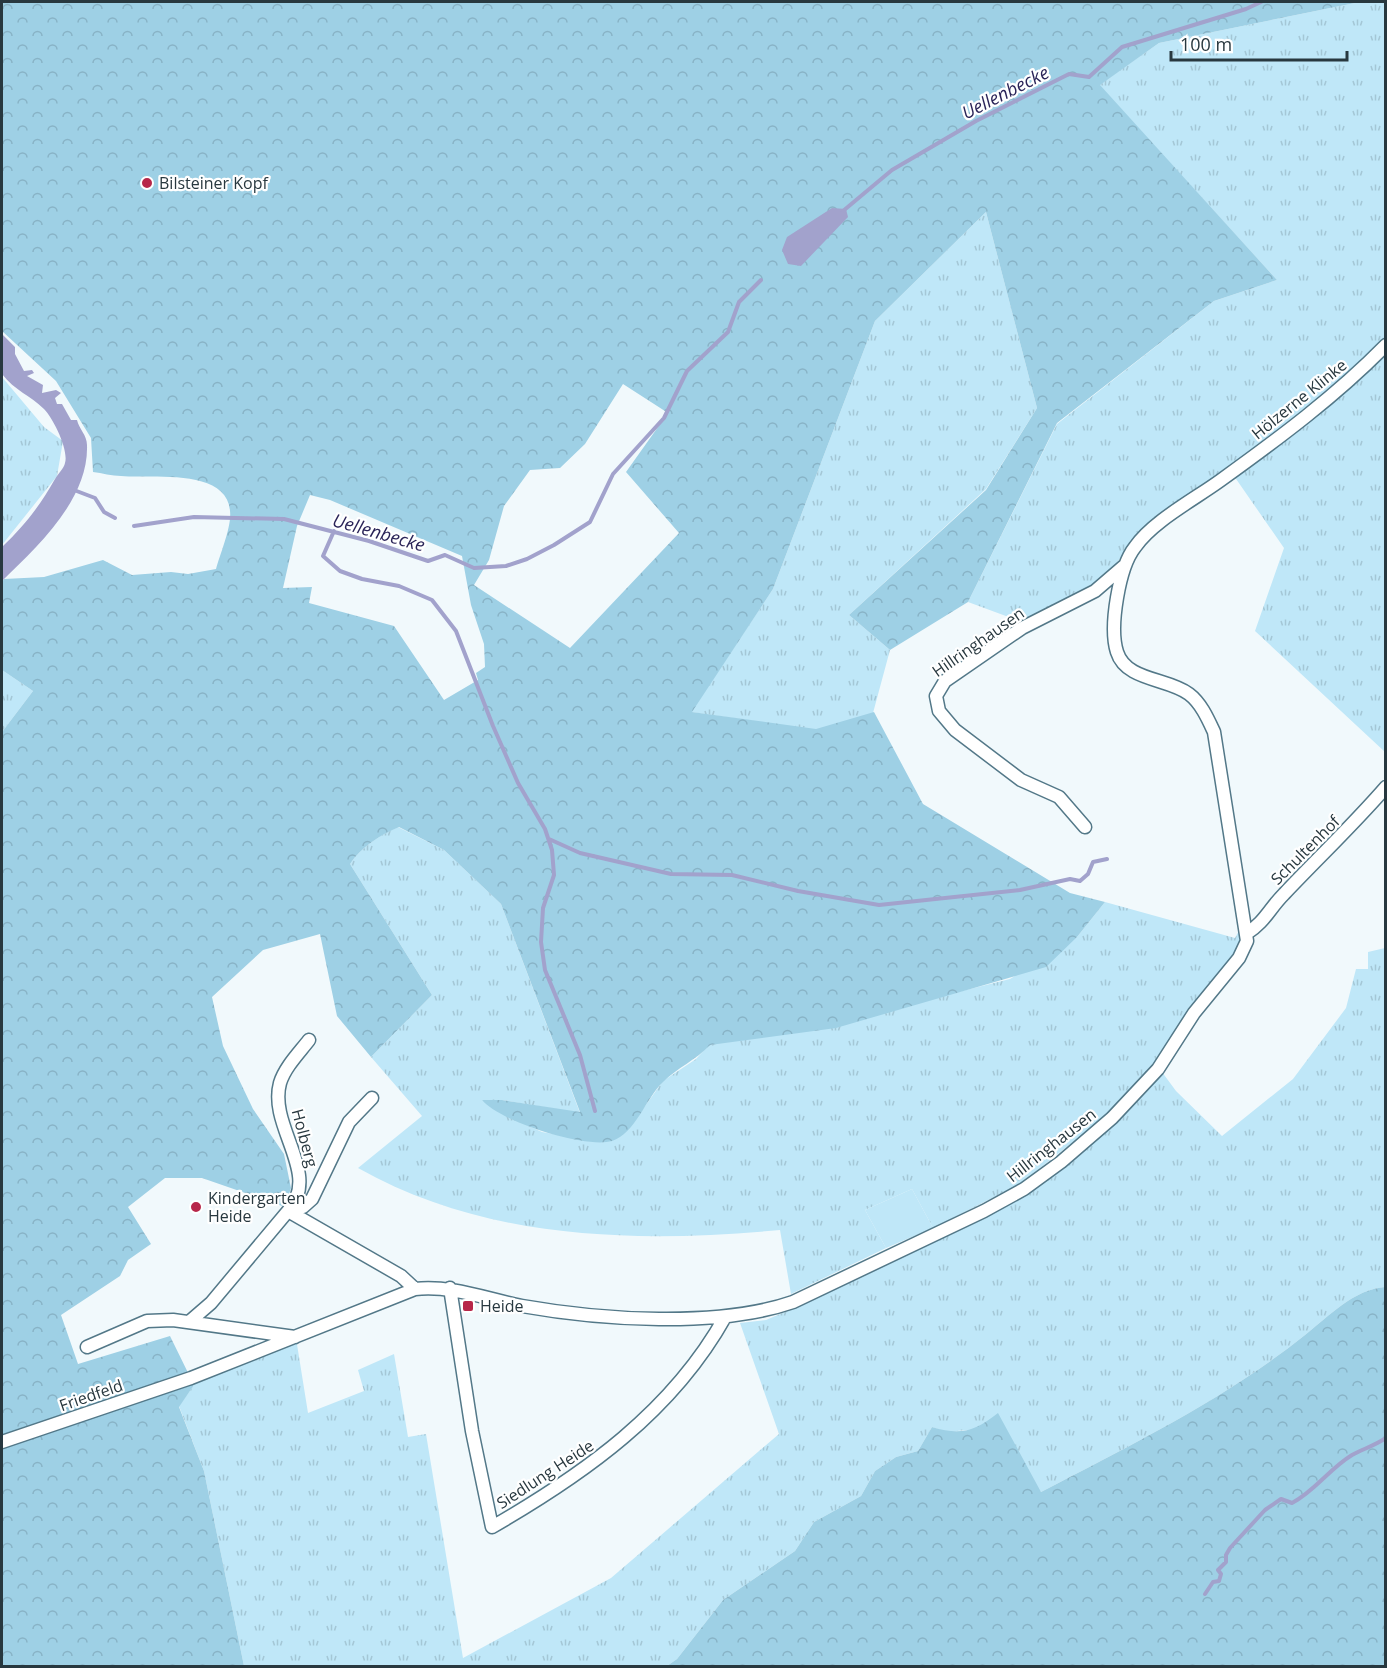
<svg xmlns="http://www.w3.org/2000/svg" width="1387" height="1668" font-family="'Open Sans',sans-serif">
<style>
.grass{fill:url(#grass-tufts)}
.forest{fill:url(#forest-crowns);fill-rule:evenodd}
.pitch{fill:#bfe7f8}
.water{fill:#a2a2cc}
.lines{fill:none;stroke-linecap:round;stroke-linejoin:round}
.stream{stroke:#a2a2cc;stroke-width:4}
.street-casing{stroke:#537888;stroke-width:15}
.street{stroke:#fff;stroke-width:12}
.poi-dot{fill:#b72649;stroke:#fff;stroke-width:2}
.labels{text-anchor:middle;dominant-baseline:central;stroke-width:4.5;stroke-linejoin:round;paint-order:stroke}
.poi-label{font-size:16px;fill:#28383f;stroke:#fff;text-anchor:start}
.street-label{font-size:16px;fill:#28383f;stroke:#fff}
.water-label{font-size:18px;font-style:italic;fill:#2a2458;stroke:#fff}
</style>
<defs>
<pattern id="grass-tufts" width="24" height="20" patternUnits="userSpaceOnUse" patternTransform="scale(1.5)"><rect width="24" height="20" fill="#bfe7f8"/><path d="M3 7l-1-3M5 7V3M7 7l1-3M15 17l-1-3M17 17v-4M19 17l1-3" fill="none" stroke="#a4c7d6"/></pattern>
<pattern id="forest-crowns" width="20" height="18" patternUnits="userSpaceOnUse" patternTransform="scale(1.5)"><rect width="20" height="18" fill="#9ed0e5"/><path d="M2 6a3 3 0 1 1 6 0M12 15a3 3 0 1 1 6 0" fill="none" stroke="#88b3c6"/></pattern>
</defs>
<rect width="100%" height="100%" fill="#f1f9fc"/>
<path class="grass" d="M 1360,2 L 1385,2 L 1385,339 L 1354,372 L 1300,416 L 1135,538 L 1113,568 L 1093,588 L 1022,622 L 968,602 L 1057,424 L 1214,301 L 1277,280 L 1099,85 L 1159,43 Z
M 986,212 L 1037,408 L 986,489 L 849,615 L 890,650 L 873,713 L 816,730 L 691,712 L 773,589 L 875,321 Z
M 1385,350 L 1385,752 L 1255,631 L 1284,548 L 1234,476 Z
M 2,377 L 44,427 L 63,441 L 57,476 L 2,545 Z
M 2,670 L 33,691 L 2,732 Z
M 398,827 L 444,850 L 501,904 L 580,1113 L 502,1100 L 482,1100 L 505,1115 L 542,1132 L 591,1141 L 635,1120 L 663,1081 L 696,1059 L 709,1045 L 946,995 L 1010,979 L 1077,937 L 1105,902 L 1235,938 L 1241,927 L 1242,938 L 1236,956 L 1151,1070 L 1107,1115 L 1020,1184 L 933,1228 L 912,1189 L 865,1210 L 886,1248 L 791,1294 L 780,1230 C 636,1243 488,1241 358,1168 L 422,1116 L 371,1057 L 432,995 L 350,864 C 361,847 380,835 398,827 Z
M 1385,948 L 1385,1287 C 1354,1289 1328,1317 1305,1335 C 1225,1399 1131,1445 1041,1492 L 978,1429 L 946,1432 L 932,1427 L 918,1451 L 896,1457 L 875,1471 L 861,1496 L 814,1522 L 795,1551 L 723,1600 L 677,1659 L 667,1666 L 244,1666 L 204,1471 L 179,1406 L 194,1385 L 191,1378 L 296,1338 L 308,1413 L 364,1391 L 358,1370 L 394,1354 L 408,1437 L 426,1434 L 463,1658 L 611,1578 L 779,1434 L 740,1323 L 766,1320 L 794,1308 L 831,1287 L 989,1215 L 1030,1193 L 1066,1164 L 1162,1072 L 1176,1091 L 1222,1136 L 1293,1079 L 1346,1008 L 1356,969 L 1368,969 L 1368,952 Z"/>
<path class="forest" d="M 2,2 L 1360,2 L 1159,43 L 1100,85 L 1277,280 L 1214,301 L 1057,423 L 968,602 L 890,650 L 849,615 L 986,490 L 1037,408 L 986,212 L 875,321 L 773,589 L 692,712 L 816,729 L 874,712 L 923,804 L 1070,893 L 1105,902 L 1077,937 L 1046,967 L 836,1028 L 710,1045 C 696,1060 677,1068 663,1082 C 646,1098 635,1134 612,1141 C 585,1149 499,1121 482,1100 L 502,1100 L 580,1112 L 501,904 L 444,850 L 399,827 C 380,835 361,847 350,864 L 432,995 L 371,1057 L 337,1016 L 320,934 L 263,950 L 212,997 L 223,1046 L 253,1109 L 284,1154 L 291,1188 L 285,1207 L 202,1178 L 165,1178 L 128,1207 L 151,1244 L 128,1260 L 120,1276 L 61,1315 L 78,1364 L 170,1336 L 194,1385 L 179,1407 L 204,1471 L 244,1666 L 2,1666 L 2,732 L 33,691 L 2,670 L 2,582 L 4,579 L 44,577 L 103,560 L 132,575 L 171,572 L 188,574 L 216,569 C 220,554 232,526 230,511 C 227,467 149,479 121,476 C 112,476 102,473 93,472 L 91,438 L 56,381 L 2,331 ZM 623,384 L 668,413 L 626,472 L 679,533 L 570,648 L 474,585 L 489,560 L 504,506 L 530,470 L 560,468 L 585,444 ZM 310,495 L 330,500 L 462,556 L 471,605 L 484,644 L 485,667 L 476,673 L 478,680 L 444,700 L 394,626 L 309,603 L 312,587 L 283,588 L 297,526 Z
M 1385,1287 L 1385,1666 L 667,1666 L 677,1659 L 723,1600 L 795,1551 L 814,1522 L 861,1496 L 875,1471 L 896,1457 L 918,1451 L 932,1427 C 961,1436 975,1431 998,1413 L 1041,1492 C 1131,1445 1225,1399 1305,1335 C 1328,1317 1354,1289 1385,1287 Z"/>
<path class="pitch" d="M 912,1189 L 933,1228 L 886,1248 L 865,1210 Z"/>
<path class="water" d="M 832,208 L 846,209 L 848,217 L 801,266 L 788,264 L 782,250 L 787,237 Z
M 2,334 L 15,347 L 15,354 L 24,371 L 32,370 L 34,373 L 27,376 L 43,385 L 42,393 L 56,390 L 61,393 L 55,398 L 57,404 L 62,404 L 71,420 L 77,420 C 79,429 87,435 87,445 C 89,499 38,546 2,581 L 2,547 C 25,525 39,507 55,479 C 58,474 64,468 65,463 C 69,450 53,418 44,409 C 30,395 15,391 2,374 Z"/>
<g class="lines">
<path class="stream" d="M 843,211 L 892,170 L 976,121 L 1069,74 L 1089,77 L 1122,47 L 1246,9 L 1261,2
M 74,490 L 95,498 L 104,512 L 115,518
M 134,526 L 194,517 L 284,519 L 369,541 L 428,561 L 445,555 L 474,568 L 506,566 L 527,559 L 554,545 L 590,522 L 613,474 L 664,418 L 687,371 L 728,332 L 739,302 L 761,280
M 334,531 L 323,556 L 340,571 L 362,579 L 399,586 L 432,600 L 456,631 L 493,726 L 518,783 L 545,829 L 552,850 L 554,875 L 543,908 L 541,942 L 545,970 L 580,1055 L 595,1111
M 549,839 L 580,853 L 671,874 L 732,875 L 798,891 L 879,905 L 1020,890 L 1070,879 L 1080,881 L 1088,874 L 1093,862 L 1107,859
M 1205,1594 L 1213,1582 L 1219,1581 L 1221,1574 L 1218,1570 L 1226,1562 L 1226,1555 L 1230,1548 L 1265,1510 L 1281,1499 L 1292,1503 C 1315,1491 1329,1469 1352,1455 C 1363,1449 1374,1446 1386,1438"/>
<defs>
<path id="street" d="M 1085,827 L 1059,797 L 1021,780 L 955,730 L 939,711 L 936,696 L 945,681 L 1022,628 L 1095,591 L 1124,566
M 1246,934 C 1265,922 1269,909 1284,894 C 1318,858 1353,825 1386,787
M 288,1211 C 322,1174 268,1127 280,1083 C 285,1067 299,1053 309,1040
M 289,1211 L 303,1207 L 312,1199 L 349,1122 L 372,1098
M 450,1288 L 472,1431 L 492,1527 C 584,1474 672,1412 725,1317
M 189,1322 L 211,1303 L 288,1211 L 401,1276 L 415,1289
M 87,1347 L 147,1321 L 173,1320 L 295,1337
M 2,1442 L 191,1378 L 415,1289 C 452,1285 486,1299 522,1306 C 601,1320 718,1328 793,1302 L 984,1211 L 1024,1189 L 1061,1162 L 1112,1118 L 1158,1069 L 1194,1013 L 1239,958 L 1247,941 L 1214,732 C 1208,719 1201,703 1189,694 C 1168,678 1126,681 1117,652 C 1109,627 1119,567 1135,547 C 1153,521 1195,499 1221,480 C 1278,439 1336,396 1386,345"/>
</defs>
<use href="#street" class="street-casing"/>
<use href="#street" class="street"/>
</g>
<g class="poi-dot">
<circle cx="147" cy="183" r="6"/>
<circle cx="196" cy="1207" r="6"/>
<rect x="462" y="1300" width="12" height="12" rx="3"/>
</g>
<g class="labels">
<g class="poi-label">
<text x="159" y="183">Bilsteiner Kopf</text>
<text x="208" y="1198">Kindergarten<tspan x="208" dy="18">Heide</tspan></text>
<text x="480" y="1306">Heide</text>
</g>
<g class="street-label">
<text transform="translate(1299 399) rotate(-39)">Hölzerne Klinke</text>
<text transform="translate(978 642) rotate(-35)">Hillringhausen</text>
<text transform="translate(1305 850) rotate(-45)">Schultenhof</text>
<text transform="translate(305 1138) rotate(75)">Holberg</text>
<text transform="translate(1051 1145) rotate(-38)">Hillringhausen</text>
<text transform="translate(91 1395) rotate(-19)">Friedfeld</text>
<text transform="translate(545 1474) rotate(-33)">Siedlung Heide</text>
</g>
<g class="water-label">
<text transform="translate(1005 92) rotate(-27)">Uellenbecke</text>
<text transform="translate(379 532) rotate(16)">Uellenbecke</text>
</g>
</g>
<rect width="1387" height="1668" fill="none" stroke="#28383f" stroke-width="6"/>
<path d="M1171 51v9h176v-9" fill="none" stroke="#28383f" stroke-width="3"/>
<text x="1180" y="51" font-size="18" fill="#28383f" stroke="#ffffff" stroke-width="4.5" paint-order="stroke">100 m</text>
</svg>
